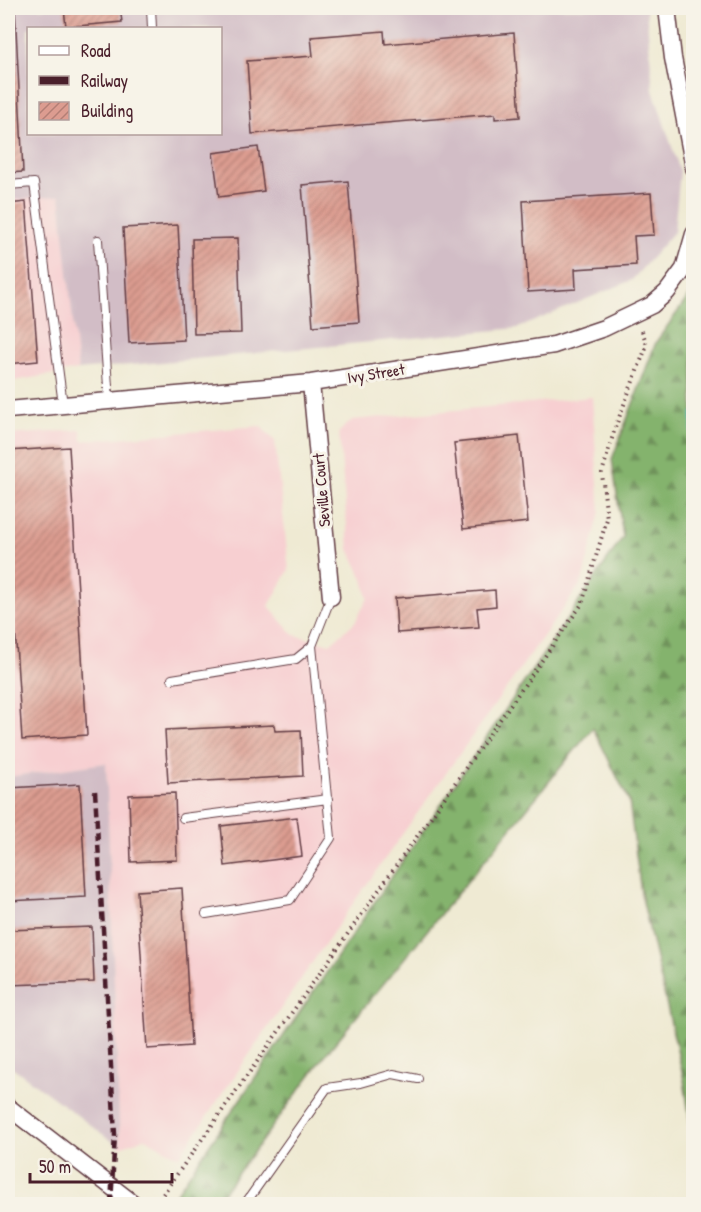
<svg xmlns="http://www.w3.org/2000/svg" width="701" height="1212" font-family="'Patrick Hand',sans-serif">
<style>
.built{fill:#f7cfd1}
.industrial{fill:#d2bdc6;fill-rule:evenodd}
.forest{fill:url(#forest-firs);stroke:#67694c;stroke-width:1.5}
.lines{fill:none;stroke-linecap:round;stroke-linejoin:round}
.stream{stroke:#45b3bf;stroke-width:6}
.building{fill:url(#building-hatch)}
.lane-casing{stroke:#633d44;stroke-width:10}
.street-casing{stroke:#633d44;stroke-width:19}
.path{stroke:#633d44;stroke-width:4;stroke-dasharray:1.5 4.5;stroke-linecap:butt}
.lane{stroke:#fff;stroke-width:8}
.street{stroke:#fff;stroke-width:16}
.rail{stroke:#4a1f2b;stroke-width:4.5;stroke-dasharray:9 4.5;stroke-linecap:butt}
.labels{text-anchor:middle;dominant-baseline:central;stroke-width:6;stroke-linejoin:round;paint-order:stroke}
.street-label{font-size:16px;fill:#4a1f2b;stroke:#f7f3e8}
</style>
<defs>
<pattern id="forest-firs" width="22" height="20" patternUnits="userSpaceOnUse" patternTransform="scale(1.5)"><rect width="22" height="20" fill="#84b36d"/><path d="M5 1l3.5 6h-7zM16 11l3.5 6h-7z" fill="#6e915a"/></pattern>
<pattern id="building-hatch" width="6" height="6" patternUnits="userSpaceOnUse" patternTransform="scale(1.5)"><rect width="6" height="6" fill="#dc9c90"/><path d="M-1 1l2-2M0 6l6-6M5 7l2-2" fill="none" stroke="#b47f76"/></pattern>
</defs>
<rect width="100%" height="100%" fill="#f7f3e8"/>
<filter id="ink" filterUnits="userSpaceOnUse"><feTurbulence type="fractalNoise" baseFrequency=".0167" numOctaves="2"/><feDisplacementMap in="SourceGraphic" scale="12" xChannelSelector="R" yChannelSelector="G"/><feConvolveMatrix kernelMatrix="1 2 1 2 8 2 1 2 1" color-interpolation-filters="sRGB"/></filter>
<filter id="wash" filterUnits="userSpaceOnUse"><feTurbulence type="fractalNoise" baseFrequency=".008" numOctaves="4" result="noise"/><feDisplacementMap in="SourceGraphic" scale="24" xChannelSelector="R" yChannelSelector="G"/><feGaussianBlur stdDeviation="1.35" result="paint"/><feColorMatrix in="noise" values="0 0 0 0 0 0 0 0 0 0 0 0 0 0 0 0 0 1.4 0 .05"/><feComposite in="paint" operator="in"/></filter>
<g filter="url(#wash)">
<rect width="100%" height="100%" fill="#efead3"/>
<path class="built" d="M 60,195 L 78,370 L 8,382 L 8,200 Z
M 592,397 L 600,512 L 582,582 L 347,912 L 179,1157 L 145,1138 L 120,1147 L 106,763 L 8,777 L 8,435 L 81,430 L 82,441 L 260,426 L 275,441 L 289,570 L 269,606 L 294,635 L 330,644 L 355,622 L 368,598 L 363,579 L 349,549 L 339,432 L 352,420 Z"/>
<path class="industrial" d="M 8,8 L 646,8 L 653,90 L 680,171 L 674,232 L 632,280 L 518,328 L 78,370 L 60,196 L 8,200 ZM 28,28 L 220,28 L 220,134 L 28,134 Z
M 106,763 L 120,1147 L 8,1064 L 8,777 Z"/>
<path class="forest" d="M 693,290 L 693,1142 L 684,1080 L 641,893 L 629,801 L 593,728 L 326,1054 L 215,1204 L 169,1204 L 623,537 L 612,459 L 656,342 Z"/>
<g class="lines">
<path class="stream" d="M 694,415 L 694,499"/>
</g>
<g id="blocks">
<path class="building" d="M 8,8 L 15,8 L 23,172 L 8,173 Z
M 64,8 L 120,8 L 122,22 L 66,27 Z
M 384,31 L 385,44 L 514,33 L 520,117 L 495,119 L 495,114 L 252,134 L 247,61 L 313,56 L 311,37 Z
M 258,147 L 264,191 L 219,197 L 213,153 Z
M 348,181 L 359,322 L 313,326 L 302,185 Z
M 651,193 L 654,235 L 634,236 L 636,265 L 575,269 L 576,289 L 528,292 L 523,201 Z
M 26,202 L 38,361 L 8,364 L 8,204 Z
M 178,225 L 184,340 L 129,343 L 123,228 Z
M 238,238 L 241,333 L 194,334 L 192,239 Z
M 519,436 L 528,522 L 463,529 L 454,443 Z
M 69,447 L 87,735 L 22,740 L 8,514 L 8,451 Z
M 495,590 L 496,606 L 477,608 L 479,627 L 397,633 L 395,598 Z
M 274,725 L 275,731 L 301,730 L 303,776 L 168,783 L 165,730 Z
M 80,784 L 86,897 L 8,901 L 8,788 Z
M 175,793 L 177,860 L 131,862 L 129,795 Z
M 297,817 L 302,856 L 225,866 L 221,826 Z
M 182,888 L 191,1046 L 147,1049 L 137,891 Z
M 92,927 L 94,982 L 8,985 L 8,930 Z"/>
</g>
</g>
<g filter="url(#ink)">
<use href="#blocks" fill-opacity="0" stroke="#633d44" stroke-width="1.5"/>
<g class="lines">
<defs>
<path id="lane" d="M 151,8 L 152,28
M 8,185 L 34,183 L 63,405
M 98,240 L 109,401
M 172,679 L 296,659 L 312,646 L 331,597
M 183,818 L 328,799
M 206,914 L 290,900 L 331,838 L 312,646
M 245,1204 L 327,1088 L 361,1083 L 393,1074 L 418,1079"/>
<path id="street" d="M 667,8 L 673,58 L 694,168
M 311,383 L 331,597
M 8,410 L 311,383 L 554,345 L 604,328 L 652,305 L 667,292 L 684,269 L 694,234
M 8,1107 L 134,1204"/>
</defs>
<use href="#lane" class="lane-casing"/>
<use href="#street" class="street-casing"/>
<path class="path" d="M 156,1204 L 582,604 L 607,519 L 602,473 L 615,428 L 647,345 L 641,328"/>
<use href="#lane" class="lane"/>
<use href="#street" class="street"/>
<path class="rail" d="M 95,791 L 115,1135 L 111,1204"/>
</g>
</g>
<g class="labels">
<g class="street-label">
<text transform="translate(376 373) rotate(-9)">Ivy Street</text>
<text transform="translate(321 490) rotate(-95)">Seville Court</text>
</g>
</g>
<rect width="701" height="1212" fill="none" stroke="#f7f3e8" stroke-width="30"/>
<rect x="27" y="27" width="195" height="108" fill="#f7f3e8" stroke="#b29e9c" stroke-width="1.5"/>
<rect x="39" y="46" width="30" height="9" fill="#ffffff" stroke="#b29e9c" stroke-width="1.5"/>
<text x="81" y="57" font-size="18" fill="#4a1f2b">Road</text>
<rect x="39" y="76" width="30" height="9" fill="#4a1f2b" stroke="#b29e9c" stroke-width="1.5"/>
<text x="81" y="87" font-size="18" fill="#4a1f2b">Railway</text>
<rect x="39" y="102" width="30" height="18" fill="url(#building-hatch)" stroke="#b29e9c" stroke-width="1.5"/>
<text x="81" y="117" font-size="18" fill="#4a1f2b">Building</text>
<path d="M30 1173v9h142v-9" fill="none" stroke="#4a1f2b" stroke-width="3"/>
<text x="39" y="1173" font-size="18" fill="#4a1f2b" stroke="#f7f3e8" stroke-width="4.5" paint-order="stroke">50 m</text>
</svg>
